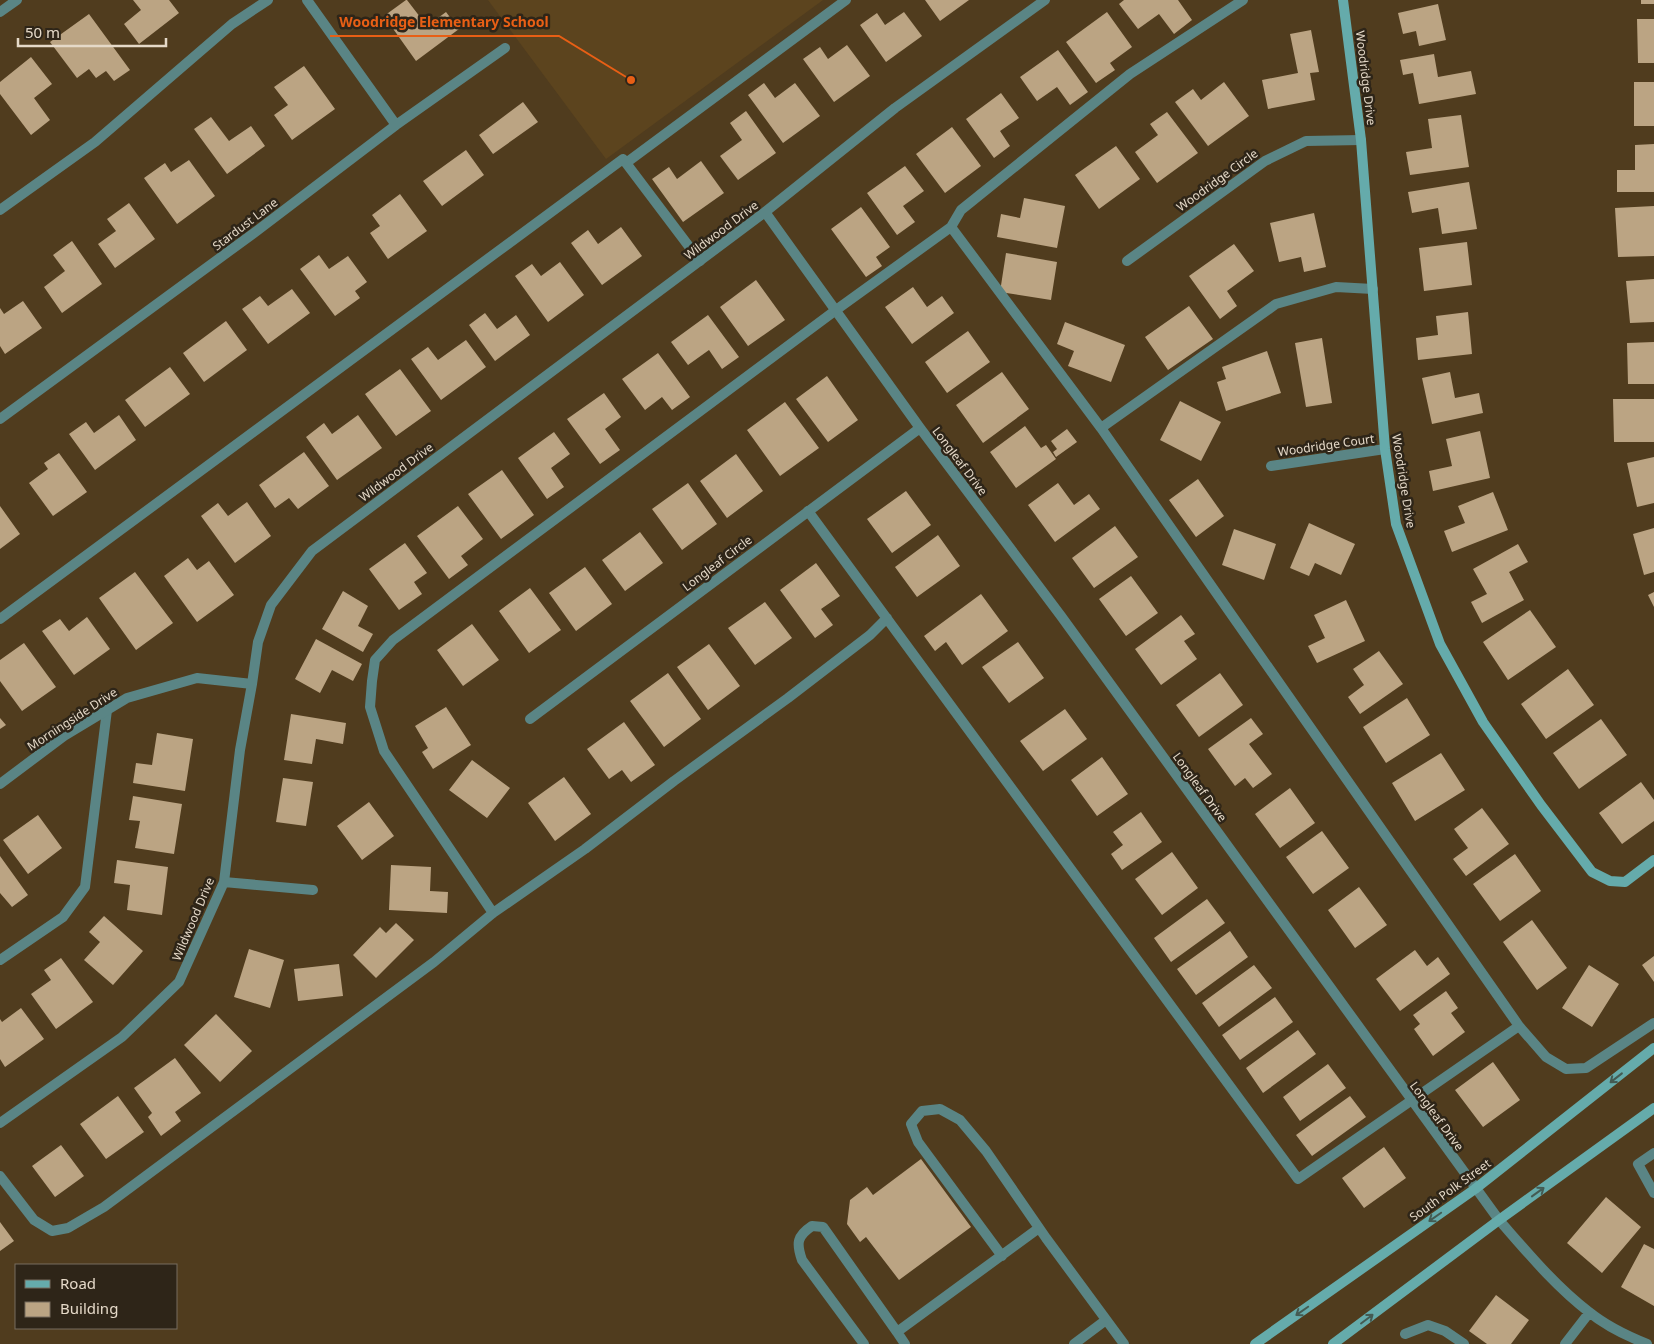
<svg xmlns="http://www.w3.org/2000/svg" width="1654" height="1344" font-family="'Noto Sans',sans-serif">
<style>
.built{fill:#5c441e}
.building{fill:#bba483}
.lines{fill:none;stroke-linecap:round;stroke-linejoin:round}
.lane{stroke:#5a8585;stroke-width:10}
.street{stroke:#5a8585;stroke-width:10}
.secondary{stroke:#65abab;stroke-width:10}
.oneway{stroke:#445b53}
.labels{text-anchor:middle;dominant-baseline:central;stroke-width:5;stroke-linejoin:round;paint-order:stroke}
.street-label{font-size:12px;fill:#e5d9c8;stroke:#2e2518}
.leader{fill:none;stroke:#e85f15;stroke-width:2}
.callout-dot{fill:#e85f15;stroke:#2e2518;stroke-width:2}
.callout-label{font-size:14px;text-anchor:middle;font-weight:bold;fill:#e85f15;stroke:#2e2518;stroke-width:5;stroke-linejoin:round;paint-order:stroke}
</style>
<rect width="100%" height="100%" fill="#503c1e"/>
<path class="built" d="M 488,0 L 823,0 L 606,159 Z"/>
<path class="building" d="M 133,0 L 169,0 L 179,13 L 139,44 L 124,24 L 141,10 Z
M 406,0 L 407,0 L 427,26 L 446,12 L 459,29 L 416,61 L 384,16 Z
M 925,0 L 969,0 L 940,21 Z
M 1124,0 L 1178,0 L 1192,20 L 1174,34 L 1159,14 L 1138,29 L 1119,4 Z
M 1641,0 L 1654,0 L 1654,4 L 1641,4 Z
M 1438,4 L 1446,40 L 1419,46 L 1416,31 L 1403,34 L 1398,13 Z
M 904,12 L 922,36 L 886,62 L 860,25 L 877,13 L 885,25 Z
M 1107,12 L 1132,47 L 1110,63 L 1115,70 L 1096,83 L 1066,42 Z
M 89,14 L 130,70 L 114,81 L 106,71 L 96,78 L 89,69 L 77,78 L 50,42 Z
M 1637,19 L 1654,19 L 1654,63 L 1638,63 Z
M 1311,30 L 1319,72 L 1310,73 L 1315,100 L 1268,109 L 1262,80 L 1298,73 L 1290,34 Z
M 847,45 L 870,76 L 834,102 L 803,59 L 820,47 L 828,59 Z
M 1058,50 L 1088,92 L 1070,105 L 1057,87 L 1037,101 L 1020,77 Z
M 1434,54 L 1438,77 L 1471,71 L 1476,94 L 1419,104 L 1413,73 L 1403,75 L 1400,60 Z
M 31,57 L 52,84 L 34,98 L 50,120 L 31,135 L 0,94 L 0,82 Z
M 304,66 L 335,109 L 292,140 L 274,115 L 288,105 L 274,87 Z
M 1224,82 L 1249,116 L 1208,146 L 1175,102 L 1193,89 L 1201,100 Z
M 1634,82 L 1654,82 L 1654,126 L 1634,126 Z
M 764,83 L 775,98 L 795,83 L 820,116 L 783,143 L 748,95 Z
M 1001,93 L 1019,118 L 1000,131 L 1010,146 L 994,158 L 966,119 Z
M 523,102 L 538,122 L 493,154 L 479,135 Z
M 746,111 L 776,153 L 738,180 L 720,156 L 742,140 L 730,123 Z
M 1167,112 L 1198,153 L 1157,183 L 1135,152 L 1158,135 L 1150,124 Z
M 1461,115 L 1469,167 L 1410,175 L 1406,152 L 1432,148 L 1428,119 Z
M 211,117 L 229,141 L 251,126 L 265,146 L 227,174 L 194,129 Z
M 952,127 L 981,166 L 945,193 L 916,154 Z
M 1654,144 L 1654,192 L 1617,192 L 1617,170 L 1635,170 L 1635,145 Z
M 1116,146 L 1140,179 L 1099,209 L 1075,175 Z
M 466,150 L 484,175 L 442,206 L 423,181 Z
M 189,160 L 215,196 L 177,224 L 144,178 L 165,163 L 171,172 Z
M 701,161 L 724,193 L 683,222 L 652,179 L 669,167 L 677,179 Z
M 905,166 L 924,191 L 903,206 L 915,222 L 897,235 L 867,193 Z
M 1469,182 L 1477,229 L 1442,234 L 1438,208 L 1412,213 L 1408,192 Z
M 400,194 L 427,231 L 388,259 L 370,233 L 380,226 L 372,215 Z
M 1024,198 L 1065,206 L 1057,248 L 997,237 L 1001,214 L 1020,218 Z
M 129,203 L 155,239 L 115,268 L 98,244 L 116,231 L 107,219 Z
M 1654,206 L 1654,256 L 1618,257 L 1615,208 Z
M 861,207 L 890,247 L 876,257 L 882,266 L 866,277 L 831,229 Z
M 1314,213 L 1326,267 L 1304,272 L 1301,257 L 1279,262 L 1270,223 Z
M 621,227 L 642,256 L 602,285 L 571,243 L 588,230 L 598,244 Z
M 72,241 L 102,284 L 62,313 L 44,287 L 65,271 L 53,255 Z
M 1467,242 L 1472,285 L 1424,291 L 1419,248 Z
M 1234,244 L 1254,271 L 1227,291 L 1237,306 L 1220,319 L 1189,276 Z
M 1006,253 L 1057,262 L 1051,300 L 1000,292 Z
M 319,255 L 329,269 L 348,256 L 367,282 L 355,291 L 360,298 L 335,316 L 300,269 Z
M 560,262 L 584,295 L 548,322 L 515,276 L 532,264 L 541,276 Z
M 1654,279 L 1654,322 L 1630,323 L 1626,281 Z
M 756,280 L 785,320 L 748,346 L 720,307 Z
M 913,287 L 927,307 L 942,296 L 954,313 L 912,344 L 885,307 Z
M 292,289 L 310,313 L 268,344 L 242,309 L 260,296 L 268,306 Z
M 23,301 L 42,328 L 5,354 L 0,346 L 0,308 L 4,314 Z
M 1189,306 L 1213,339 L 1168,370 L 1145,337 Z
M 1468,312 L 1472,354 L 1418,360 L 1416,338 L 1438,335 L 1436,316 Z
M 485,313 L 497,329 L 516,315 L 530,335 L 495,361 L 469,325 Z
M 708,315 L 739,357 L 722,369 L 709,350 L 688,365 L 671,342 Z
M 226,321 L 247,350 L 204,382 L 183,353 Z
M 1065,322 L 1125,345 L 1111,382 L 1068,366 L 1074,351 L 1057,344 Z
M 968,331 L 990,362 L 947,393 L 925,362 Z
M 1322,338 L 1332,403 L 1306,407 L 1295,343 Z
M 466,340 L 486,367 L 441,400 L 411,359 L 428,347 L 438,360 Z
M 1654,342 L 1654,384 L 1628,384 L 1627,343 Z
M 1267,351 L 1281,393 L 1226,411 L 1217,382 L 1226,379 L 1222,367 Z
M 658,353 L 690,397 L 672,410 L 662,397 L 645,410 L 622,379 Z
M 170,367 L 190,394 L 145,427 L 125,400 Z
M 400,369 L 431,411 L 396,436 L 365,394 Z
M 1002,372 L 1029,409 L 983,443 L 956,405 Z
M 1450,372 L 1455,398 L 1479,393 L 1483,413 L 1432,424 L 1422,378 Z
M 827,376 L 858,420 L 828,442 L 796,399 Z
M 604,393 L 621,417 L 605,429 L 620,450 L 600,464 L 567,419 Z
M 1613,399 L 1654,399 L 1654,442 L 1614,442 Z
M 1180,401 L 1221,422 L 1201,461 L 1160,440 Z
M 785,402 L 819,448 L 780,476 L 747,430 Z
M 119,415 L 136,440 L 95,470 L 69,434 L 86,422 L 94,433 Z
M 358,415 L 382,448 L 337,480 L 306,437 L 324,423 L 332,434 Z
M 1025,426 L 1041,448 L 1046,445 L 1056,459 L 1016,488 L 990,452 Z
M 1067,429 L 1077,442 L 1056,457 L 1053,452 L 1057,449 L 1051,441 Z
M 1480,431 L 1490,478 L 1433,491 L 1429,471 L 1452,466 L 1446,439 Z
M 554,432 L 570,454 L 551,468 L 564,487 L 547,499 L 518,458 Z
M 304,452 L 329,486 L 298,509 L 289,498 L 275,508 L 259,485 Z
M 59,453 L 87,492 L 53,516 L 29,483 L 48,469 L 44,463 Z
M 736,454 L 763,491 L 727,518 L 700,481 Z
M 1654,457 L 1654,503 L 1637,507 L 1627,463 Z
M 502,470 L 534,515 L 501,539 L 468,494 Z
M 1198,479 L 1224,516 L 1196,537 L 1169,500 Z
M 688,483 L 717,524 L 682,550 L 652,509 Z
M 1058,483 L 1074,505 L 1089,494 L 1100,509 L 1055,542 L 1028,505 Z
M 906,491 L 931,525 L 892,553 L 867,519 Z
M 1493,492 L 1508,530 L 1452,552 L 1444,531 L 1465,523 L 1458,506 Z
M 247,502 L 271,536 L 235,563 L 201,516 L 218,503 L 228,516 Z
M 0,506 L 20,534 L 0,549 Z
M 458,506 L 483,539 L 461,556 L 468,565 L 449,579 L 417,536 Z
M 1309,523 L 1355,544 L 1341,575 L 1315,563 L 1309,576 L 1290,568 Z
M 1115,526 L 1138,557 L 1094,588 L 1072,558 Z
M 1654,528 L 1654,572 L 1644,575 L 1633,534 Z
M 1234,529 L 1276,544 L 1264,580 L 1222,565 Z
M 640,532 L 663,563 L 625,591 L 602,560 Z
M 938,535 L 960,566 L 917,597 L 895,567 Z
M 405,543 L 427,573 L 414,582 L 422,594 L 399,610 L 369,569 Z
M 1518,544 L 1528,562 L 1509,572 L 1524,600 L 1482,623 L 1471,602 L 1487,594 L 1473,569 Z
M 188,558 L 197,570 L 209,561 L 234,595 L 197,622 L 164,576 Z
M 816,563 L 840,596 L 821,609 L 833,625 L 815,638 L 780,590 Z
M 585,567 L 612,604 L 576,631 L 549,593 Z
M 135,572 L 173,623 L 136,650 L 99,598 Z
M 1131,576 L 1158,613 L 1126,636 L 1099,599 Z
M 530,588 L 561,630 L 529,653 L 499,611 Z
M 343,591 L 368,606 L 358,626 L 373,634 L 363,652 L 322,629 Z
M 1654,592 L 1654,607 L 1648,595 Z
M 981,594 L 1008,631 L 962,665 L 946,642 L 935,651 L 924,636 Z
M 1346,600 L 1365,641 L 1317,663 L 1308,646 L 1325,638 L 1314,615 Z
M 765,602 L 792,638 L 755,665 L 728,628 Z
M 1530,610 L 1556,647 L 1508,680 L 1483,642 Z
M 1181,615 L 1195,634 L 1184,641 L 1197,659 L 1161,685 L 1135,649 Z
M 87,617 L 110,649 L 74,675 L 42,631 L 60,619 L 69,631 Z
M 472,624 L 499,660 L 463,686 L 437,650 Z
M 316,639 L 362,664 L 353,681 L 332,670 L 320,693 L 295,679 Z
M 1018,642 L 1044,678 L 1009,703 L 982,667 Z
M 24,643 L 56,687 L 22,711 L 0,681 L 0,660 Z
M 709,644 L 740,686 L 708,710 L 677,667 Z
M 1379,651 L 1403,684 L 1360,714 L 1348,697 L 1364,685 L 1353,669 Z
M 1568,669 L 1594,705 L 1546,739 L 1521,704 Z
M 668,673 L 701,719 L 664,747 L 630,701 Z
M 1220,673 L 1243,705 L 1199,737 L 1176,705 Z
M 1407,698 L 1430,735 L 1386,763 L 1363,727 Z
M 446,707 L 471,745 L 433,769 L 422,752 L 428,748 L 415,726 Z
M 1065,709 L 1087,739 L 1043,771 L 1020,741 Z
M 291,714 L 346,723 L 343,744 L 316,739 L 312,764 L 284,760 Z
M 0,718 L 6,725 L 0,729 Z
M 1251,718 L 1263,734 L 1249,744 L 1272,774 L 1253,788 L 1245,778 L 1235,786 L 1208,749 Z
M 1601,719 L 1627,755 L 1579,789 L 1553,753 Z
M 624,722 L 655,765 L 631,782 L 622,770 L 609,779 L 587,749 Z
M 157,733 L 193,739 L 185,791 L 133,783 L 136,763 L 152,765 Z
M 1441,753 L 1465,790 L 1415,821 L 1392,783 Z
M 1102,757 L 1128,794 L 1097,816 L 1071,780 Z
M 472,760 L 510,788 L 487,818 L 449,790 Z
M 564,777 L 591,814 L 555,841 L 528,803 Z
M 283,778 L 313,782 L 306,826 L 276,822 Z
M 1641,782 L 1654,800 L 1654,821 L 1622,844 L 1599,813 Z
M 1290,788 L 1315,823 L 1280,848 L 1255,814 Z
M 133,796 L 182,804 L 174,854 L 135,848 L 140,821 L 129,820 Z
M 369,802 L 394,836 L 362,860 L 337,826 Z
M 1482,808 L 1509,844 L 1466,876 L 1453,859 L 1468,848 L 1454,829 Z
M 1141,812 L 1162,842 L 1122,870 L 1111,854 L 1123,845 L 1113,832 Z
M 38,815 L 62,848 L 28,874 L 3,840 Z
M 1322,831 L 1349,868 L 1313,894 L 1286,857 Z
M 1172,852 L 1198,888 L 1162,915 L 1135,879 Z
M 1515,854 L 1541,891 L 1500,921 L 1473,884 Z
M 0,856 L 28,895 L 12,907 L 0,893 Z
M 117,860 L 168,867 L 162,915 L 127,910 L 130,885 L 114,883 Z
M 391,865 L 431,867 L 430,891 L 448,892 L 447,913 L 389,910 Z
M 1359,887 L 1387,925 L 1355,948 L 1328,910 Z
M 1207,899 L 1225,923 L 1171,962 L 1154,938 Z
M 104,916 L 143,951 L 113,985 L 84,960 L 100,942 L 89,932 Z
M 1532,920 L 1567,968 L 1537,990 L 1503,942 Z
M 396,923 L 414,940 L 376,978 L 353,955 L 380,927 L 386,933 Z
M 1230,931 L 1248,957 L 1196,995 L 1177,969 Z
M 249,949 L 284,960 L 270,1008 L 234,997 Z
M 1415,950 L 1427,966 L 1438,957 L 1450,974 L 1400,1011 L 1376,979 Z
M 1654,956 L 1654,982 L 1642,965 Z
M 61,958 L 93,1002 L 56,1029 L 31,994 L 51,980 L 44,970 Z
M 339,964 L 343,996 L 298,1001 L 294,969 Z
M 1254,965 L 1272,988 L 1219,1027 L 1202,1003 Z
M 1589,965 L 1619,984 L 1592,1027 L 1562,1008 Z
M 1446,991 L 1458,1008 L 1451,1013 L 1465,1032 L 1433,1056 L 1414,1029 L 1420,1024 L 1413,1015 Z
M 1275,997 L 1293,1022 L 1240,1060 L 1222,1035 Z
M 21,1008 L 44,1039 L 5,1067 L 0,1059 L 0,1019 L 2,1022 Z
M 216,1014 L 252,1051 L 220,1082 L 184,1045 Z
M 1298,1030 L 1316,1054 L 1263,1093 L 1246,1068 Z
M 175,1058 L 201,1093 L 175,1112 L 181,1121 L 161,1136 L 148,1117 L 152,1113 L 134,1088 Z
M 1493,1062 L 1520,1100 L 1483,1127 L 1455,1090 Z
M 1328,1064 L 1346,1088 L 1300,1121 L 1283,1097 Z
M 118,1096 L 144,1132 L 106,1159 L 80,1124 Z
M 1350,1096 L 1366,1117 L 1312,1156 L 1296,1135 Z
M 61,1145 L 84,1176 L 55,1197 L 32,1166 Z
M 1384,1147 L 1406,1178 L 1364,1208 L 1342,1178 Z
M 921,1159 L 971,1227 L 899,1280 L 866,1237 L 860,1242 L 847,1224 L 850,1200 L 867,1187 L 873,1195 Z
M 1606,1197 L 1641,1227 L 1602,1273 L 1567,1243 Z
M 0,1222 L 14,1241 L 0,1251 Z
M 1644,1244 L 1654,1249 L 1654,1306 L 1621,1287 Z
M 1496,1295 L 1529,1320 L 1511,1344 L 1487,1344 L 1469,1331 Z"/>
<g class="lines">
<path class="lane" d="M 626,163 L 846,0
M 0,210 L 95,142 L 232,24 L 268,0
M 1101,428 L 1276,304 L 1336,287 L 1373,289
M 808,511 L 1298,1179 L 1519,1026 L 1101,428 L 951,227
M 0,619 L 623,159 L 700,261
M 493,913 L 384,751 L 370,707 L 372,681 L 375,660 L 393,640 L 836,310 L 951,227 L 961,210 L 1130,74 L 1243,0
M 0,960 L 63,917 L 85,887 L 107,710
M 1519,1026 L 1546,1057 L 1566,1069 L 1586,1068 L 1654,1023
M 1654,1153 L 1638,1164 L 1654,1193
M 0,1176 L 34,1220 L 52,1231 L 68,1228 L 104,1207 L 434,962 L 493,913 L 585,849 L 674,781 L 788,698 L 870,635 L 887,618
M 1002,1256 L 918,1142 L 911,1124 L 922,1111 L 940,1109 L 960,1120 L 986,1151 L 1046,1238 L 1124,1344
M 1405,1334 L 1428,1325 L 1445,1331 L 1464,1344
M 864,1344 L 802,1260 C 796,1243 797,1236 812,1226 L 823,1227 L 897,1332
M 905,1344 L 897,1332 L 1039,1228
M 1074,1344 L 1106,1320"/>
<path class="street" d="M 307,0 L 396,125
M 0,12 L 17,0
M 765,212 L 920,428 L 1061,616 L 1499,1220 C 1527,1252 1555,1286 1589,1312 C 1605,1325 1627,1336 1647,1344
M 1127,261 L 1265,161 L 1306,141 L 1361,140
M 0,419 L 258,230 L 396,125 L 505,48
M 1271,466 L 1385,449
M 530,719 L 920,428
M 0,784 L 64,736 L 127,698 L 197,678 L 252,684
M 224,882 L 313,890
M 0,1123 L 122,1037 L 179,982 L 224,882 L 240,750 L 252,684 L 258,642 L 271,605 L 312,551 L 765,212 L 895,108 L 1045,0
M 1565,1344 L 1589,1313"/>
<path class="secondary" d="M 1343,0 L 1361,140 L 1385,449 L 1396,524 L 1440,644 L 1483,722 L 1541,805 L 1592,872 L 1610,881 L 1625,882 L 1654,860
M 1255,1344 L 1475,1189 L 1654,1048
M 1333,1344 L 1499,1220 L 1654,1108"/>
</g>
<defs><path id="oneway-shaft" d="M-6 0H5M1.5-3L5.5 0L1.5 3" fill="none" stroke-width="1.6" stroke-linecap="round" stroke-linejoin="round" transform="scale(1.25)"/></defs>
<g class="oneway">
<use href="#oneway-shaft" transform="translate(1616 1078) rotate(142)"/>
<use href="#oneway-shaft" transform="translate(1538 1192) rotate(-36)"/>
<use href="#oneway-shaft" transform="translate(1435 1217) rotate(145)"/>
<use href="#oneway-shaft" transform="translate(1302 1311) rotate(145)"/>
<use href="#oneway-shaft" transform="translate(1367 1319) rotate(-37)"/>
</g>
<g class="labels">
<g class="street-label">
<text transform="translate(1366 78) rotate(83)">Woodridge Drive</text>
<text transform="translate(1217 180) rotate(-36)">Woodridge Circle</text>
<text transform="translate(245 224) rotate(-37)">Stardust Lane</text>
<text transform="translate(721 230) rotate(-37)">Wildwood Drive</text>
<text transform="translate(1326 445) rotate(-8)">Woodridge Court</text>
<text transform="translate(960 461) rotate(53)">Longleaf Drive</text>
<text transform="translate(396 472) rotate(-37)">Wildwood Drive</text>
<text transform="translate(1404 481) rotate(81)">Woodridge Drive</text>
<text transform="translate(717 563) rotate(-37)">Longleaf Circle</text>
<text transform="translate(72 719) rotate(-33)">Morningside Drive</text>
<text transform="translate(1200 787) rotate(54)">Longleaf Drive</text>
<text transform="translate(193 919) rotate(-67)">Wildwood Drive</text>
<text transform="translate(1437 1116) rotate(54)">Longleaf Drive</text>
<text transform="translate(1450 1190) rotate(-36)">South Polk Street</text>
</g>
</g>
<path class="leader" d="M631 80L559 36H330"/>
<circle class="callout-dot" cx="631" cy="80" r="5"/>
<g class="callout-label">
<text x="444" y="27">Woodridge Elementary School</text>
</g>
<rect x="15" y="1264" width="162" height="65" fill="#2e2518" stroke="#776d5e"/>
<rect x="25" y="1280" width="25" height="8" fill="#65abab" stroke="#776d5e"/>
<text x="60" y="1289" font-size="15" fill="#e5d9c8">Road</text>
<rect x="25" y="1302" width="25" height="15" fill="#bba483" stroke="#776d5e"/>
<text x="60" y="1314" font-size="15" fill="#e5d9c8">Building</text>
<path d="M18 38v8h148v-8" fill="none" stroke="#e5d9c8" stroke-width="2.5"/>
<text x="25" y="38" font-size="15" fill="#e5d9c8" stroke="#2e2518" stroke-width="4" paint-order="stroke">50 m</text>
</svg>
